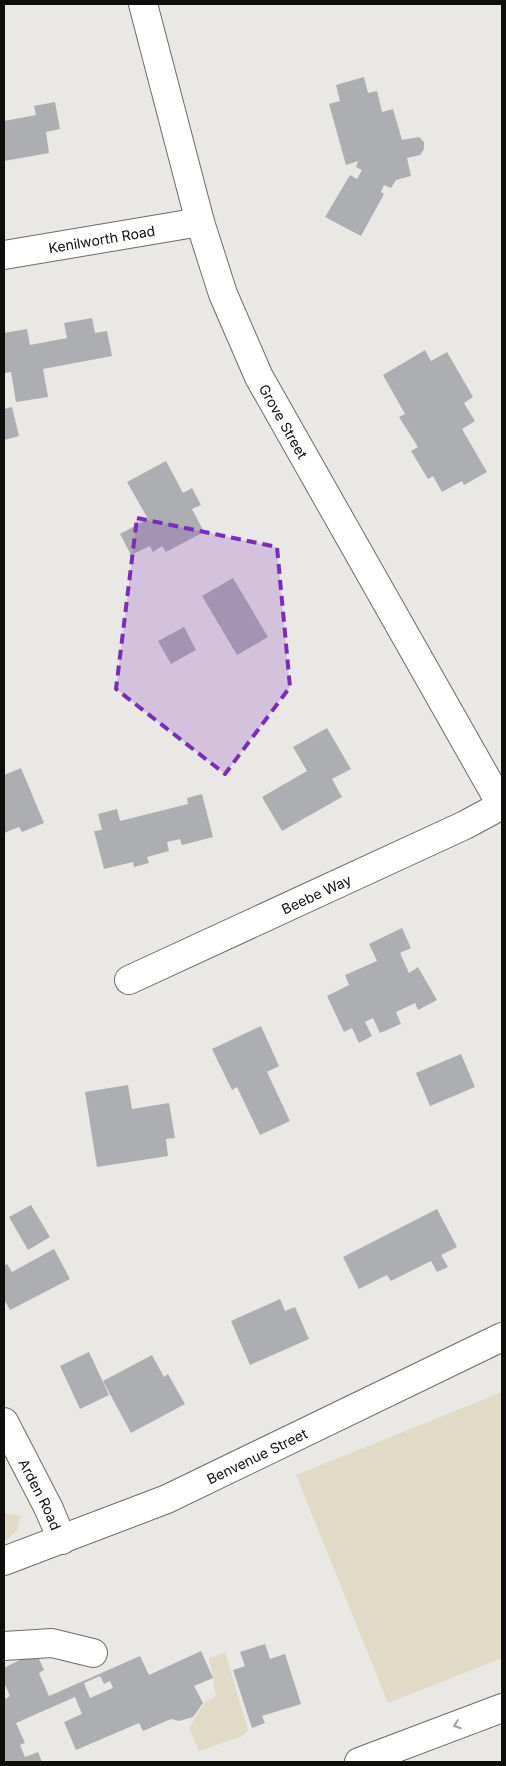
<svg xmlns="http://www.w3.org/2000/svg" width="506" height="1766" font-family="Inter,sans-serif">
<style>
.green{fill:#e1dac6}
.building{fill:#adaeb1;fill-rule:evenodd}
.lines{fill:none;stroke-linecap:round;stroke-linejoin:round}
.minor-casing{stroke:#6c6b67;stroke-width:30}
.minor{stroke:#fff;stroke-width:28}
.oneway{stroke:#9f9f9e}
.marked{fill:#7b2cbf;fill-opacity:0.2;stroke:#7b2cbf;stroke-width:4;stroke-dasharray:10 6;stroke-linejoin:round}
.labels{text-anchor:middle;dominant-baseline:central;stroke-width:5;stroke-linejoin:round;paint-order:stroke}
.street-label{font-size:14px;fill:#0e0e0c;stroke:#f7f6f2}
</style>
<rect width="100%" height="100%" fill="#eae8e5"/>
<path class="green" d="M 502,1392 L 502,1658 L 388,1703 L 296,1475 Z
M 4,1513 L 21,1516 L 17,1530 L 4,1542 Z
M 225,1652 L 248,1730 L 243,1736 L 199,1751 L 189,1728 L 205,1702 L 216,1696 L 209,1658 Z"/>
<path class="building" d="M 364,77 L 368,93 L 377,91 L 382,112 L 393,109 L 402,140 L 419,137 L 424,142 L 424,149 L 420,155 L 407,158 L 411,176 L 396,180 L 391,188 L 384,185 L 381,192 L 384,194 L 361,236 L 325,217 L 350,175 L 357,179 L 362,170 L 356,167 L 358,161 L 346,165 L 329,104 L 340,101 L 336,85 Z
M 55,102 L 60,129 L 46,132 L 49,153 L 4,161 L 4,121 L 36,115 L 34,106 Z
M 92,318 L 95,333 L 107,331 L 112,356 L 43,369 L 48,397 L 16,402 L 11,372 L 5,373 L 4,368 L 4,333 L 27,329 L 30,345 L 67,338 L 64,323 Z
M 425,350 L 431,361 L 447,352 L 473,397 L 464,403 L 475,421 L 462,429 L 487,472 L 464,485 L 462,481 L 442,492 L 433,476 L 428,479 L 411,451 L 418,447 L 399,417 L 405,414 L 383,375 Z
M 12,407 L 19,436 L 4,440 L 4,409 Z
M 166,461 L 183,493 L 192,488 L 201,505 L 192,509 L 204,532 L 166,552 L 162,546 L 153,552 L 150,546 L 131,555 L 120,534 L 148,519 L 127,482 Z
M 233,578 L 268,637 L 237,655 L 202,596 Z
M 184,627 L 196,650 L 171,664 L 158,641 Z
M 327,728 L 351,769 L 332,779 L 342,797 L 282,831 L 262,797 L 307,771 L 293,747 Z
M 21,768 L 44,823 L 22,832 L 19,827 L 4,833 L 4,775 Z
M 202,794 L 213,837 L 182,845 L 180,839 L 167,842 L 169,851 L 147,857 L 149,863 L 134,867 L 133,862 L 104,869 L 94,831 L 102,830 L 98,814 L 117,809 L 120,821 L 188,804 L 187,798 Z
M 402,928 L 411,948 L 400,953 L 409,973 L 418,967 L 437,1000 L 418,1010 L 415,1003 L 396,1012 L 401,1024 L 380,1033 L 373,1018 L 365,1022 L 372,1036 L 359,1043 L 352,1028 L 344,1032 L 327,996 L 349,985 L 345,975 L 377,961 L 369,944 Z
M 261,1026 L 279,1066 L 267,1072 L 290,1121 L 260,1135 L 237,1087 L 232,1090 L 212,1049 Z
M 461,1054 L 475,1087 L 430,1106 L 416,1073 Z
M 128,1085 L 132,1109 L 169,1103 L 175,1138 L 166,1139 L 168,1156 L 97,1167 L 85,1092 Z
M 31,1205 L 50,1237 L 28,1250 L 9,1217 Z
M 437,1209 L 457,1247 L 441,1255 L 448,1267 L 437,1272 L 431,1261 L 391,1281 L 387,1275 L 359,1289 L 343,1257 Z
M 54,1249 L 70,1279 L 10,1310 L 4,1299 L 4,1266 L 7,1264 L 12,1272 Z
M 280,1299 L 285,1311 L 295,1307 L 309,1339 L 250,1365 L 231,1321 Z
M 89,1352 L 109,1395 L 80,1409 L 60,1366 Z
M 152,1355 L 164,1377 L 168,1374 L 185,1404 L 131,1433 L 103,1381 Z
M 265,1644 L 270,1659 L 285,1654 L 301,1704 L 262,1716 L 265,1723 L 252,1728 L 233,1670 L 245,1666 L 240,1652 Z
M 201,1651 L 213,1678 L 194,1686 L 203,1703 L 193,1717 L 179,1721 L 171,1719 L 143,1731 L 139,1723 L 76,1750 L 64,1722 L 82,1714 L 75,1697 L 16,1723 L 25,1743 L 20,1745 L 25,1757 L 38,1752 L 42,1762 L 4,1762 L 4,1700 L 10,1696 L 4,1682 L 4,1668 L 36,1652 L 44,1670 L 39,1673 L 49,1696 L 140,1656 L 149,1675 ZM 100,1676 L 104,1684 L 110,1681 L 113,1688 L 90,1698 L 84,1683 Z"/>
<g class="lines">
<defs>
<g id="minor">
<path id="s1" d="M 143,4 L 200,222 L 223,294 L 259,377 L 502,806"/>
<path id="s2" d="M 4,255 L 200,222"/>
<path id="s3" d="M 129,980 L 465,825 L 502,805"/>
<path id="s4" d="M 4,1422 L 49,1509 L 62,1540"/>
<path id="s5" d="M 4,1561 L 167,1499 L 502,1337"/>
<path d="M 4,1646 L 52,1643 L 93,1653"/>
<path d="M 359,1762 L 502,1708"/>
</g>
</defs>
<use href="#minor" class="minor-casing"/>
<use href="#minor" class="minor"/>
</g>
<defs><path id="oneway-chevron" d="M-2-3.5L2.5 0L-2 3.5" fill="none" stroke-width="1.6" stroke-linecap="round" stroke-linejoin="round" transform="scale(1.25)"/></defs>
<use class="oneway" href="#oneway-chevron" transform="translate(457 1725) rotate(160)"/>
<path class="marked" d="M 137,518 L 277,547 L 290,687 L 225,774 L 116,689 Z"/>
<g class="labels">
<g class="street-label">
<text stroke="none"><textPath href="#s2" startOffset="99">Kenilworth Road</textPath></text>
<text stroke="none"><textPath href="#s1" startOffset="442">Grove Street</textPath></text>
<text stroke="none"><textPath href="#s3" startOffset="206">Beebe Way</textPath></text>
<text stroke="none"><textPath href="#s5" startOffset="274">Benvenue Street</textPath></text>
<text stroke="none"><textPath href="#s4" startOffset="81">Arden Road</textPath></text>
</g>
</g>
<rect width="506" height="1766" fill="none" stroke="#0e0e0c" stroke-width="10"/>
</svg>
